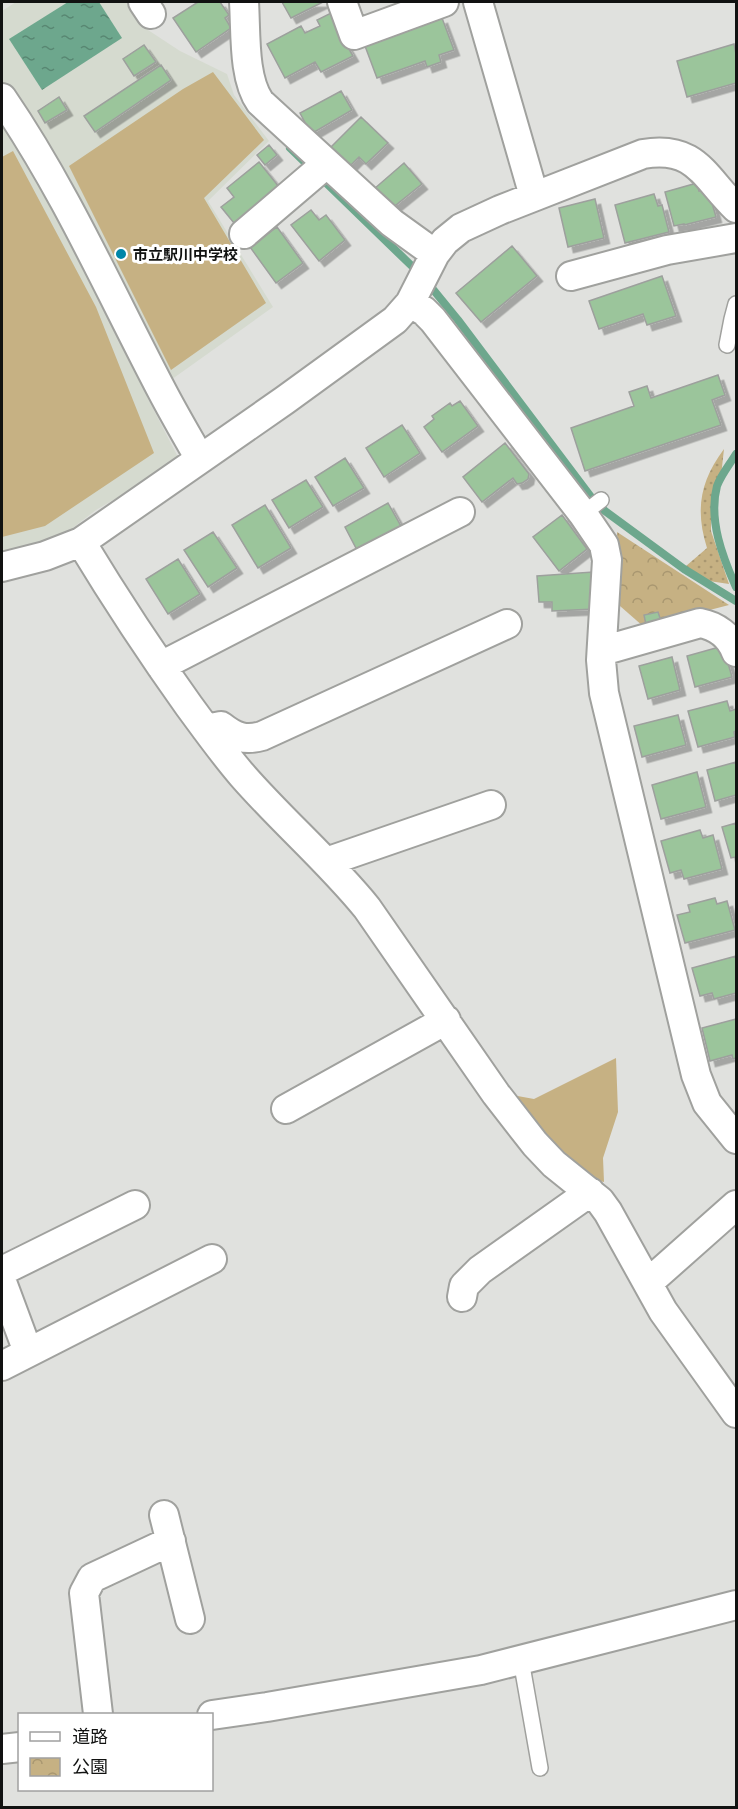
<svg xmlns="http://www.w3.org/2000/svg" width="738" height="1809" font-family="'Noto Serif','Noto Sans JP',serif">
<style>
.built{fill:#d5dacf}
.grass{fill:url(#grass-dots)}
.park{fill:url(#park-crowns)}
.garden{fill:#c6b183}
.water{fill:url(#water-ripples)}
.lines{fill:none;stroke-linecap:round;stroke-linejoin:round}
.stream{stroke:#6da78d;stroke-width:8}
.building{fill:#9bc59b;stroke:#9da09d;stroke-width:1.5;filter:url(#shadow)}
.lane-casing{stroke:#a0a19e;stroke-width:18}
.street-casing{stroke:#a0a19e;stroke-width:32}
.lane{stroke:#fff;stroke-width:15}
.street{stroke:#fff;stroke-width:28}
.poi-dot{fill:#0086a8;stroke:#fff;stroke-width:2}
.labels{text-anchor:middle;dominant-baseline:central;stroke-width:6;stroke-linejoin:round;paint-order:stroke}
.poi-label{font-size:15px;font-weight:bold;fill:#111211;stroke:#fff;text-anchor:start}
</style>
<defs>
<pattern id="grass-dots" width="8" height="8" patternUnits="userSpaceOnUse" patternTransform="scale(1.5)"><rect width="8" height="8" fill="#c6b183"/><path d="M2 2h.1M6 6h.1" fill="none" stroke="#a99770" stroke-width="1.8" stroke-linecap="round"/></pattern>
<pattern id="park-crowns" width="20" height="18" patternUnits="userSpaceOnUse" patternTransform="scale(1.5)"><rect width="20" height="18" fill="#c6b183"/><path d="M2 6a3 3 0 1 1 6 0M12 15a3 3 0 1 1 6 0" fill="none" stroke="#a99770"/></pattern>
<pattern id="water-ripples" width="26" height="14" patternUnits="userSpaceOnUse" patternTransform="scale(1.5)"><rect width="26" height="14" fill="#6da78d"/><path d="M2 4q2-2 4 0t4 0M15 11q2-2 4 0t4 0" fill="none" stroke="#588772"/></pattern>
<filter id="shadow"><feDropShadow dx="5.5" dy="5.5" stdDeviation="0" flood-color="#0004"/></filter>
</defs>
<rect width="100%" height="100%" fill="#e0e1de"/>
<path class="built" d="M 16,2 L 127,2 L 148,30 L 180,51 L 227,74 L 234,95 L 269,141 L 208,201 L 273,307 L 147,397 L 180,461 L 96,510 L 61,537 L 2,558 L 2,11 Z"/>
<path class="grass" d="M 724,449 L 721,476 L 715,490 L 711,510 L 711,531 L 729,584 L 709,581 L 686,566 L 707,548 C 695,510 700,481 724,449 Z"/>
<path class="park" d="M 617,532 L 729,605 L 644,627 L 620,606 Z"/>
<path class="garden" d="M 213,72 L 264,140 L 204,198 L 266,303 L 171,370 L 69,166 L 183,89 Z
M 13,151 L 96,307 L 154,453 L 45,526 L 2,537 L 2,157 Z
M 616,1058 L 618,1112 L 603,1158 L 604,1182 L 582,1177 L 507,1094 L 534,1099 Z"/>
<path class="water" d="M 68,2 L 99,2 L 122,38 L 42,90 L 9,39 Z"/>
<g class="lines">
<path class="stream" d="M 290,148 L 419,273
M 427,282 L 458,320 L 594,501 L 605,511 L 684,569 L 736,601
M 736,454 C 730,464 721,475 717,486 C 708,520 723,558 736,587"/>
</g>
<path class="building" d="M 198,2 L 220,2 L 229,15 L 225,18 L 231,28 L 196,52 L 173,18 Z
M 282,2 L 323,2 L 291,18 Z
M 337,10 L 346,44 L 353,56 L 321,72 L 315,62 L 285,78 L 267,44 L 301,26 L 305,33 L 320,26 L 317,20 Z
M 442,18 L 454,50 L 439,55 L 441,62 L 427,67 L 425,61 L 377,78 L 365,46 Z
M 734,44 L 736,54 L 736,83 L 687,97 L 677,61 Z
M 144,45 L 156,62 L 134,76 L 123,59 Z
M 161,65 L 171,80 L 95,132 L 84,116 Z
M 341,91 L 352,110 L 311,134 L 300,113 Z
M 59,97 L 67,110 L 45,123 L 38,111 Z
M 361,117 L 388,143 L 366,164 L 359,157 L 347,169 L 328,150 Z
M 269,145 L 277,155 L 265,165 L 257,155 Z
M 259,162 L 279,187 L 234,223 L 221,207 L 234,197 L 227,188 Z
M 404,163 L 422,184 L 391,209 L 374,189 Z
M 697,183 L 699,191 L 708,189 L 716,217 L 684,225 L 684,224 L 674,226 L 665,192 Z
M 654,194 L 658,206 L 662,205 L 669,232 L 625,243 L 615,205 Z
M 595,199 L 604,238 L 568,247 L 559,208 Z
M 311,210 L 319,220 L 326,215 L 345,240 L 319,261 L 291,225 Z
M 277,227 L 303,263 L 276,283 L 250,247 Z
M 512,246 L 537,276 L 481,322 L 456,293 Z
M 662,276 L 676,316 L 647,325 L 643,314 L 599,329 L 589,301 Z
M 718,375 L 725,395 L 712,400 L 721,425 L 585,471 L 571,428 L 634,406 L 629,392 L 647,386 L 651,398 Z
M 460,401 L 478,426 L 442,452 L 424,427 L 434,419 L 432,416 L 450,403 L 452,406 Z
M 402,425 L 420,453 L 384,477 L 366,448 Z
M 505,443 L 529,474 L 528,479 L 522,483 L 517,484 L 513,478 L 482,502 L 463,477 Z
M 345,458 L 364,488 L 333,506 L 315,477 Z
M 306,480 L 323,507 L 289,528 L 272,500 Z
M 388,503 L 402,528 L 358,552 L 345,527 Z
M 265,505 L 291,548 L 258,568 L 232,525 Z
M 562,515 L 587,549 L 559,571 L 533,537 Z
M 213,532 L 237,568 L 208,587 L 184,550 Z
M 178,559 L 200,594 L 168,614 L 146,579 Z
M 593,572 L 595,609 L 552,611 L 552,602 L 539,602 L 537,576 Z
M 658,612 L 661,621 L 646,625 L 644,615 Z
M 723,646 L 732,677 L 695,687 L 687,656 Z
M 672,657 L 680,690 L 648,699 L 639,666 Z
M 727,701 L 730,711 L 736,709 L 736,731 L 734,732 L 735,737 L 698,747 L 688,711 Z
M 678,715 L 686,745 L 642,757 L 634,726 Z
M 736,762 L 736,795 L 715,801 L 707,770 Z
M 697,772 L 706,807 L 661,819 L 652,785 Z
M 736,823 L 736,857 L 731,858 L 722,827 Z
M 700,830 L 703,838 L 713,835 L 722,869 L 684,879 L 681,870 L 670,873 L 661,841 Z
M 715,898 L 717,904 L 727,901 L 735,930 L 685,943 L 677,915 L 690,912 L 688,905 Z
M 736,956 L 736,993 L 714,999 L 712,993 L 700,996 L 692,968 Z
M 736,1019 L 736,1058 L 733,1059 L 732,1055 L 710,1061 L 702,1028 Z"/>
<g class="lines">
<defs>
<path id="lane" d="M 727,345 L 732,319 L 736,304
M 583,514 L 601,500
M 521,1660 L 540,1768"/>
<path id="street" d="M 143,2 L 151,14
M 244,2 C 246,32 243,78 260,102 L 392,223 L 435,254
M 342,2 L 354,35 L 444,2
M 478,2 L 534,196
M 2,98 C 65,190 110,292 162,391 C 174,414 187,436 200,459
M 244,234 L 326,164
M 571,276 L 667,250 L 736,238
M 410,303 L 424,311 L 433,320 L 583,514 L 604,545 L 607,560 L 601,660 L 604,693 L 696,1075 L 707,1103 L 736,1139
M 81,542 C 115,598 151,653 189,706 C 206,729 223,753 242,775 C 282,821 329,861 367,908 L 496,1094 L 535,1144 L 554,1164 L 600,1201 L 608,1212 L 663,1311 L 736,1413
M 2,567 L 45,556 L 81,542 L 285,400 L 395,320 L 410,303 L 435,254 L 445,241 L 461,228 L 500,210 L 643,154 C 696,145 704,177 736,208
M 602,651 L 700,623 C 716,626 730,636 736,652
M 161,666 L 460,512
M 206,729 L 221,726 C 235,737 245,741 262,736 L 507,624
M 326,862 L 491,805
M 286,1109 L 446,1020
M 2,1271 L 135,1205
M 2,1282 L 28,1352
M 648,1283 L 736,1205
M 462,1297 L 464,1286 L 480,1270 L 590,1192
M 2,1366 L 212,1259
M 164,1515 L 190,1619
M 98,1714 L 84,1593 L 92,1578 L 171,1541
M 212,1715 L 267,1707 L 481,1670 L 736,1605
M 2,1749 L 20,1747"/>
</defs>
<use href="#lane" class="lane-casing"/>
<use href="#street" class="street-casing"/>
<use href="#lane" class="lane"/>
<use href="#street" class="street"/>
</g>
<circle class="poi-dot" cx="121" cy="254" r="6"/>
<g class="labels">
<g class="poi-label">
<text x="133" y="254">市立駅川中学校</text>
</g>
</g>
<rect width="738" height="1809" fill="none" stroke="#111211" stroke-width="6"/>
<rect x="18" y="1713" width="195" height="78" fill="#ffffff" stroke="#a0a0a0" stroke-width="1.5"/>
<rect x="30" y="1732" width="30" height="9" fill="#ffffff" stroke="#a0a0a0" stroke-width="1.5"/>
<text x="72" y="1743" font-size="18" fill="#111211">道路</text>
<rect x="30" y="1758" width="30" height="18" fill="url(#park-crowns)" stroke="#a0a0a0" stroke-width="1.5"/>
<text x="72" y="1773" font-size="18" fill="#111211">公園</text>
</svg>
